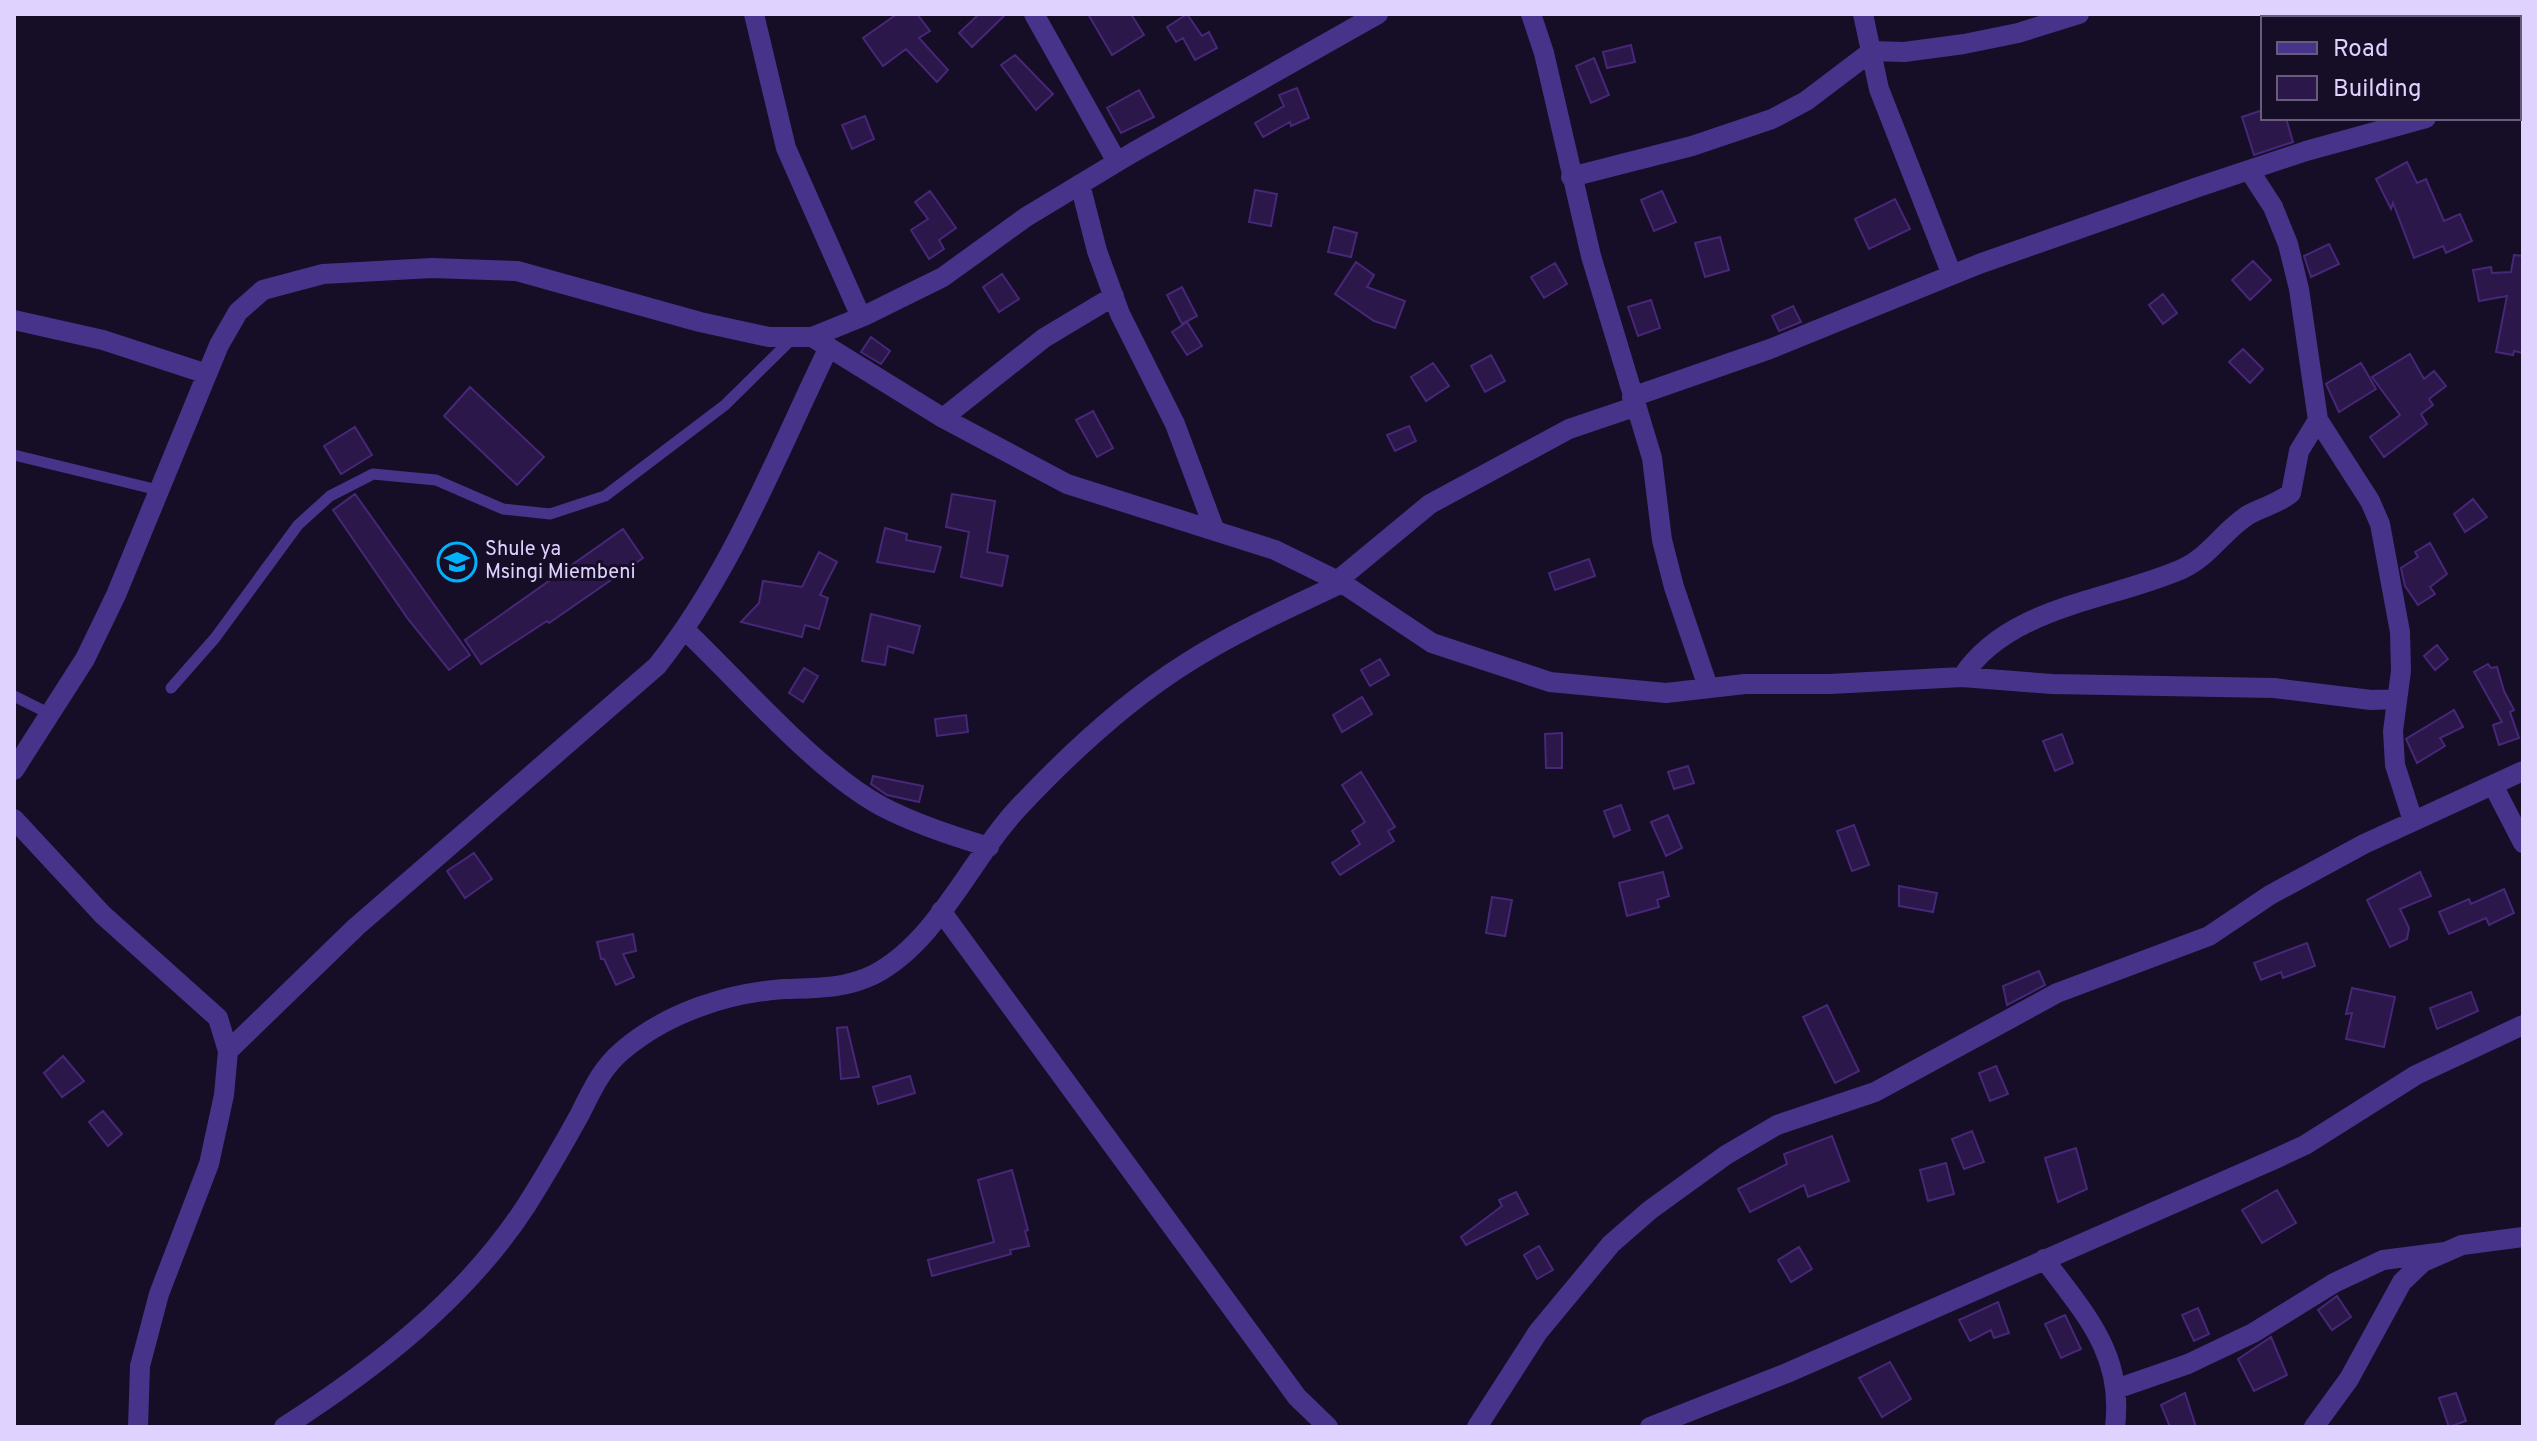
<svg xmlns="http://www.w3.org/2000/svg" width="2537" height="1441" font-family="Overpass,sans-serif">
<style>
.building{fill:#2b174a;stroke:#472778;stroke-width:2}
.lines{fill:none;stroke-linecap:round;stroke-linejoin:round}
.service{stroke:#48338a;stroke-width:11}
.minor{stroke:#48338a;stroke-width:20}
.labels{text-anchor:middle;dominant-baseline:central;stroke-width:6;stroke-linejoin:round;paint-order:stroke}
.poi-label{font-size:20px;fill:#e0d2ff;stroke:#160d27;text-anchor:start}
</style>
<rect width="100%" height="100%" fill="#160d27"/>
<path class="building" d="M 897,14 L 917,14 L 930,31 L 919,38 L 948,70 L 937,82 L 906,49 L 883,66 L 863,38 Z
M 979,14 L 1006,14 L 972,47 L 959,33 Z
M 1088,14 L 1131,14 L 1144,35 L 1112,55 Z
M 1187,14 L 1202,36 L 1209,32 L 1217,48 L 1195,60 L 1183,38 L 1176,42 L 1167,27 Z
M 1631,45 L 1635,62 L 1607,68 L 1603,52 Z
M 1015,55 L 1053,94 L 1036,110 L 1001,65 Z
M 1594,58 L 1609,95 L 1591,103 L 1576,66 Z
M 1297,88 L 1309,118 L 1291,126 L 1290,122 L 1263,137 L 1255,123 L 1284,106 L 1279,95 Z
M 1139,90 L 1154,117 L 1121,133 L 1107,108 Z
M 2263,110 L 2263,118 L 2286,118 L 2293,142 L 2254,155 L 2242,117 Z
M 865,116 L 874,139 L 852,149 L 842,125 Z
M 2407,162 L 2417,183 L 2426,179 L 2444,221 L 2460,214 L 2472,241 L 2446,253 L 2443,246 L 2414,258 L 2393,203 L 2391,209 L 2376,179 Z
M 1255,190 L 1277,194 L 1271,226 L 1249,222 Z
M 930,191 L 956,228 L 939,240 L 944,249 L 929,259 L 911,230 L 928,219 L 915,202 Z
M 1662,191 L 1676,222 L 1654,231 L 1641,200 Z
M 1895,199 L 1910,229 L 1869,249 L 1855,219 Z
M 1334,227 L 1357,233 L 1351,257 L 1328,252 Z
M 1720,237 L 1729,270 L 1705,277 L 1695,243 Z
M 2329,244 L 2339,264 L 2311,277 L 2304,256 Z
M 2514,255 L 2523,256 L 2523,353 L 2514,351 L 2513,355 L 2496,352 L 2507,296 L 2479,301 L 2473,270 L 2491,267 L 2492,273 L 2511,272 Z
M 2253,261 L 2271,280 L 2250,300 L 2232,280 Z
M 1356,262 L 1374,275 L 1367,287 L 1405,301 L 1395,328 L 1374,321 L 1335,294 Z
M 1555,263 L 1567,284 L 1544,298 L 1531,277 Z
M 1002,274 L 1019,299 L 999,312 L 983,287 Z
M 1182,287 L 1197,316 L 1182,324 L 1167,295 Z
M 2163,294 L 2177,313 L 2163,324 L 2149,305 Z
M 1651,300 L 1660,328 L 1638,336 L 1628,307 Z
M 1793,306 L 1801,322 L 1779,331 L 1772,316 Z
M 1187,322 L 1202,346 L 1187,355 L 1172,332 Z
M 871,337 L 890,351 L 881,364 L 861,352 Z
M 2243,349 L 2263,369 L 2250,383 L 2229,362 Z
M 2410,354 L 2424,379 L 2434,371 L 2446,386 L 2429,399 L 2433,405 L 2421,414 L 2427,424 L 2384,457 L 2370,437 L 2400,415 L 2372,377 Z
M 1491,355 L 1505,381 L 1485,392 L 1471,366 Z
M 1433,363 L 1449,386 L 1426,401 L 1411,377 Z
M 2361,363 L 2376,389 L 2339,412 L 2326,384 Z
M 470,387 L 544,457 L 517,485 L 444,416 Z
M 1093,411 L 1113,448 L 1097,457 L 1076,420 Z
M 1409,426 L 1416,441 L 1395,451 L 1387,435 Z
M 355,427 L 372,455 L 341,474 L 324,446 Z
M 355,494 L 470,655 L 449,670 L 408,619 L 333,510 Z
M 952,494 L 995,501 L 987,552 L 1008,556 L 1002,586 L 961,577 L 969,532 L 946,527 Z
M 2473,499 L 2487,517 L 2465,532 L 2454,514 Z
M 885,528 L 907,534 L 906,540 L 941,547 L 934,572 L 877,562 Z
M 623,529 L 643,558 L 549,623 L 547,621 L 481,664 L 465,640 Z
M 2430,543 L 2447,574 L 2430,587 L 2435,594 L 2418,605 L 2405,586 L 2401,568 L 2418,557 L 2415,552 Z
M 819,552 L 837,562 L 820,595 L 828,598 L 819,629 L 805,625 L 802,637 L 741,622 L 759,603 L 763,581 L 802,587 Z
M 1589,559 L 1595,576 L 1555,590 L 1549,573 Z
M 871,614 L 920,626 L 913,653 L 888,646 L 885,665 L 862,661 Z
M 2437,645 L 2448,659 L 2435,670 L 2424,656 Z
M 1380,659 L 1389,675 L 1370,686 L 1361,670 Z
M 2488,664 L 2491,668 L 2497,667 L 2504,691 L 2514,710 L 2510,712 L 2519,738 L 2499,745 L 2493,725 L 2502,722 L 2474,672 Z
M 804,668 L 818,676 L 803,702 L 789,693 Z
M 1362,697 L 1372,714 L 1342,732 L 1333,715 Z
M 2454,710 L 2463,727 L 2440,738 L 2445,746 L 2417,763 L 2406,739 Z
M 966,715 L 968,732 L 937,736 L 935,719 Z
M 1562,733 L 1562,768 L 1546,768 L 1545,734 Z
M 2062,734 L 2073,763 L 2055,771 L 2043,741 Z
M 1688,766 L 1694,783 L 1674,789 L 1668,772 Z
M 1361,772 L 1395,827 L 1388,831 L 1394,841 L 1340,875 L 1332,863 L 1360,844 L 1352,831 L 1365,822 L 1342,785 Z
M 873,776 L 923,786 L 919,802 L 887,795 L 871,784 Z
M 1621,805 L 1630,830 L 1614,837 L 1604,811 Z
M 1668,815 L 1682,848 L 1666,856 L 1651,822 Z
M 1854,825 L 1869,865 L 1852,871 L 1837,831 Z
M 474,853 L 492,879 L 465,898 L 447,871 Z
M 1663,872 L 1669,896 L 1657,900 L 1659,907 L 1627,916 L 1619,883 Z
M 2420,872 L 2431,896 L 2400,909 L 2409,928 L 2407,939 L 2390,947 L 2367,900 Z
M 1899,886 L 1937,893 L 1933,912 L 1899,906 Z
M 2504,889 L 2514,913 L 2489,925 L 2486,918 L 2449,934 L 2439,912 L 2469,899 L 2471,904 Z
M 1492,897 L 1512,900 L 1505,936 L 1486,933 Z
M 633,934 L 636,951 L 623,954 L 634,977 L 616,985 L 604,959 L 601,959 L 597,942 Z
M 2307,943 L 2315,966 L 2283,978 L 2281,972 L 2261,980 L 2254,963 Z
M 2039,971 L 2045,985 L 2007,1005 L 2003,986 Z
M 2352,988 L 2395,997 L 2384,1047 L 2346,1039 L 2352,1013 L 2346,1014 Z
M 2471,992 L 2478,1011 L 2437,1029 L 2430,1008 Z
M 1827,1005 L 1859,1071 L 1835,1083 L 1803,1017 Z
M 847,1027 L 859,1077 L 841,1079 L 837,1028 Z
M 63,1056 L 84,1081 L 62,1097 L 44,1073 Z
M 1996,1066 L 2008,1094 L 1990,1101 L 1979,1073 Z
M 910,1076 L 915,1093 L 878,1104 L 873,1087 Z
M 103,1111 L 122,1134 L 108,1146 L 89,1122 Z
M 1972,1131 L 1984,1162 L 1964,1169 L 1952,1139 Z
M 1832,1136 L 1849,1181 L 1808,1197 L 1804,1185 L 1750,1212 L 1738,1189 L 1787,1164 L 1784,1154 Z
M 2076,1148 L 2087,1189 L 2058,1202 L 2045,1158 Z
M 1946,1163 L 1954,1194 L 1928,1201 L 1920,1170 Z
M 1012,1170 L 1028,1230 L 1025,1231 L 1029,1246 L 1010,1250 L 1011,1254 L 932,1276 L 928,1260 L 994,1242 L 978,1180 Z
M 2277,1190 L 2296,1223 L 2262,1243 L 2242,1210 Z
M 1516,1192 L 1528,1214 L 1466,1245 L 1461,1237 L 1502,1206 L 1499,1200 Z
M 1539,1246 L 1553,1270 L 1537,1279 L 1524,1255 Z
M 1799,1247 L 1812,1269 L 1791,1282 L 1778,1260 Z
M 2337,1296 L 2351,1317 L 2332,1330 L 2318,1310 Z
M 1998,1302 L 2009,1333 L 1994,1338 L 1991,1330 L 1970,1341 L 1959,1320 Z
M 2198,1308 L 2209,1334 L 2194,1341 L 2182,1315 Z
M 2065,1315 L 2081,1349 L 2061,1358 L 2045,1324 Z
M 2271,1337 L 2287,1375 L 2254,1391 L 2238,1359 Z
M 1890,1362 L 1911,1399 L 1882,1417 L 1859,1378 Z
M 2185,1393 L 2196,1427 L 2170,1427 L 2161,1405 Z
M 2456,1393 L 2466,1421 L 2449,1427 L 2439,1398 Z"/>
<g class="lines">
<path class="service" d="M 14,455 L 158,490
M 171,688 L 215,638 L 298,525 L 330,496 L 373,474 L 436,480 L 503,509 L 550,514 L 605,496 L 725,405 L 794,337
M 14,696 L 50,714"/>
<path class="minor" d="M 754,14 L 786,148 L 861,317
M 1034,14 L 1117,162
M 1531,14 L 1544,53 L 1591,256 L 1652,458 L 1662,540 L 1674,587 L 1708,687
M 1863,14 L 1879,89 L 1952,275
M 2519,96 L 2523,96
M 2249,170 L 2273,207 L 2288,244 L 2299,289 L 2318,420 L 2370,501 L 2380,524 L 2400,632 L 2401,671 L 2393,731 L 2395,765 L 2413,821
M 1571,177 L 1692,146 L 1772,119 L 1806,101 L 1872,51 L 1904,52 L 1964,44 L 2018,33 L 2079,14
M 1080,184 L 1097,251 L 1120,314 L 1175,424 L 1215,531
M 14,320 L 103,340 L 207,374
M 812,337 L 943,418 L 1067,484 L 1275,550 L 1342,583 L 1432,643 L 1550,682 L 1666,693 L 1745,684 L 1830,684 L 1962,677 L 2052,684 L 2274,688 L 2371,700 L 2395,699
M 1632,397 L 1770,349 L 1979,264 L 2195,188 L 2306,151 L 2426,118
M 943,418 L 1044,338 L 1114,296
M 1337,581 L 1430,504 L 1569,429 L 1634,407
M 685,630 C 742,684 814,769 881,806 C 915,824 952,836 989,847
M 1962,677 C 2008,606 2109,601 2182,569 C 2209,557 2223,531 2248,515 C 2262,507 2278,504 2291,493 L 2299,451 L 2318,420
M 14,770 L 85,659 L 116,595 L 219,345 L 238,312 L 263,290 L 323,274 L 432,268 L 517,271 L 700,322 L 769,337 L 812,337 L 864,316 L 943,277 L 1026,217 L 1132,153 L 1378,14
M 2493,785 L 2523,843
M 14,819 L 103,915 L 218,1018 L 228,1051 L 224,1095 L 209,1164 L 159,1294 L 140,1366 L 138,1427
M 941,911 L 1297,1397 L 1328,1427
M 228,1051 L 356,927 L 657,666 C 733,570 776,456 829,347
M 2044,1259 C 2085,1314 2124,1354 2115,1427
M 2116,1389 L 2188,1364 L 2253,1333 L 2334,1283 L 2383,1260 L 2445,1252
M 284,1427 C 376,1368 466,1298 526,1206 C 545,1176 563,1145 580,1114 C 592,1090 601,1069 622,1051 C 666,1013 727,993 784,989 C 815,988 844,989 873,975 C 938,942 972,856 1020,806 C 1069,754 1125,702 1185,664 C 1235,632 1289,608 1342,583
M 1477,1427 L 1538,1332 L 1611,1244 L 1650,1210 L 1726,1155 L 1777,1125 L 1875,1092 L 2057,993 L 2209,936 L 2270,895 L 2364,844 L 2523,771
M 1650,1427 L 1787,1373 L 2277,1158 L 2305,1145 L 2416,1075 L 2523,1025
M 2314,1427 L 2349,1379 L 2402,1282 L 2423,1262 L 2462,1245 L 2523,1237"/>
</g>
<defs>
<symbol id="school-ring" viewBox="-11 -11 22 22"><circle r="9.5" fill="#160d27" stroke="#00b1fd" stroke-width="1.5"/><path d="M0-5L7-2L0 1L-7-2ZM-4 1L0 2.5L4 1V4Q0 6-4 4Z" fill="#00b1fd"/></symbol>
</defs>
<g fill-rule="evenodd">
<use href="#school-ring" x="435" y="540" width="44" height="44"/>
</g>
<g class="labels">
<g class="poi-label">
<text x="485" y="550">Shule ya<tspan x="485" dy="23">Msingi Miembeni</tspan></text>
</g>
</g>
<rect width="2537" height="1441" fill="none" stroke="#e0d2ff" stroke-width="32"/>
<rect x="2261" y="16" width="260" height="104" fill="#160d27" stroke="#675c7d" stroke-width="2"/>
<rect x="2277" y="42" width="40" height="12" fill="#48338a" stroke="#675c7d" stroke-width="2"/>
<text x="2333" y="56" font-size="24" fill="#e0d2ff">Road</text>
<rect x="2277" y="76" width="40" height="24" fill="#2b174a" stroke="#675c7d" stroke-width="2"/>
<text x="2333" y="96" font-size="24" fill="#e0d2ff">Building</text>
</svg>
